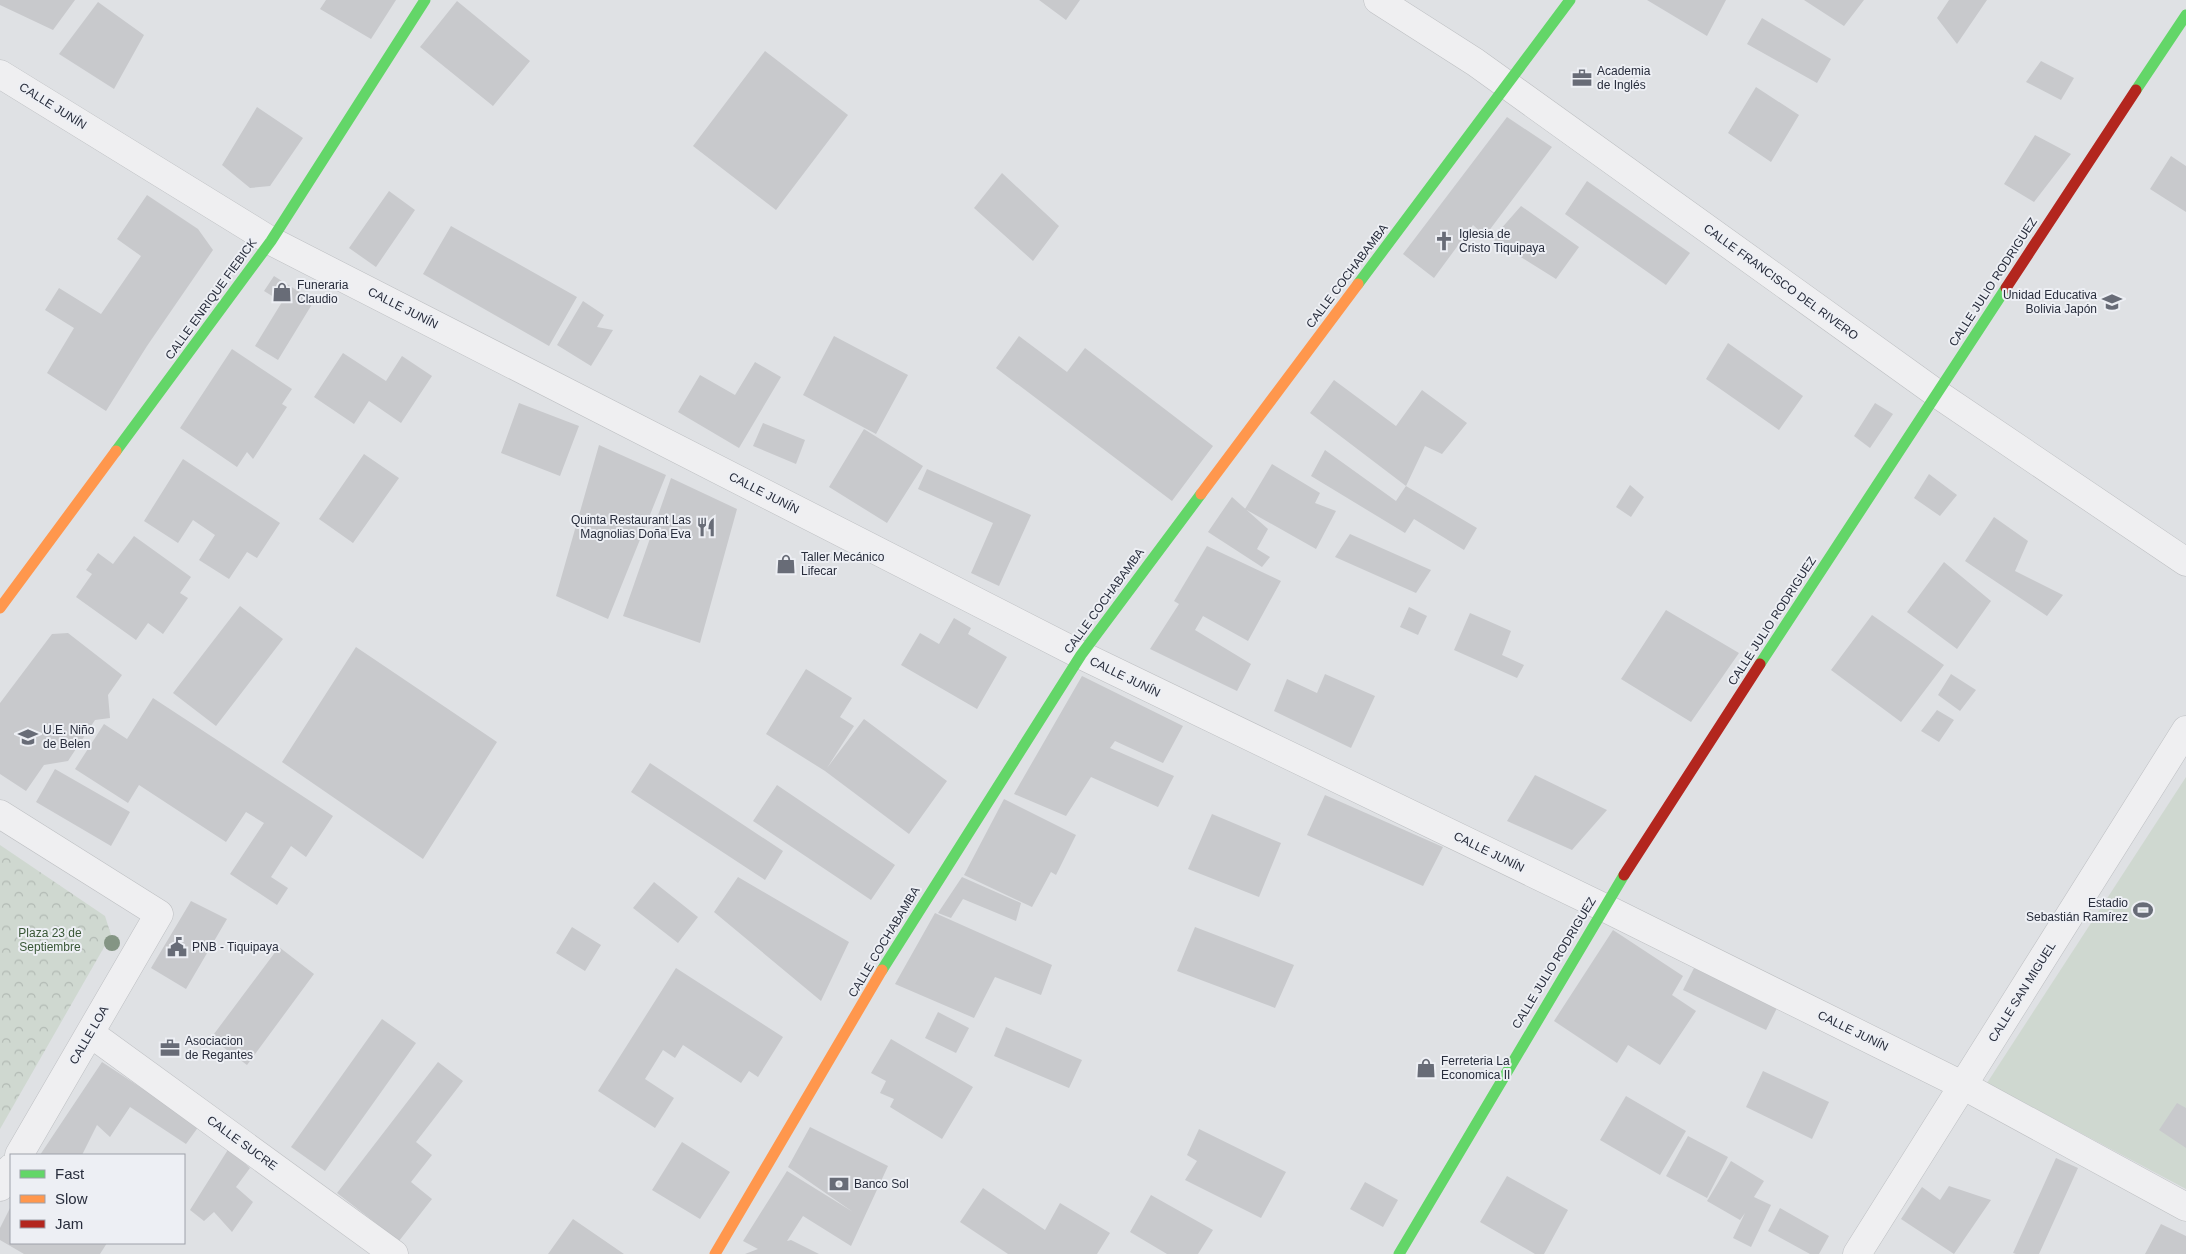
<svg xmlns="http://www.w3.org/2000/svg" width="2186" height="1254" font-family="Helvetica,sans-serif">
<style>
.forest{fill:url(#forest-crowns)}
.pitch{fill:#cfd8d0}
.building{fill:#c8c9cc}
.lines{fill:none;stroke-linecap:round;stroke-linejoin:round}
.street-casing{stroke:#bdbfc2;stroke-width:29}
.street{stroke:#efeff1;stroke-width:28}
.fast{stroke:#63d668;stroke-width:11}
.slow{stroke:#ff974d;stroke-width:11}
.jam{stroke:#b3261e;stroke-width:11}
.tree{fill:#849584}
.labels{text-anchor:middle;dominant-baseline:central;stroke-width:4;stroke-linejoin:round;paint-order:stroke}
.poi-label{font-size:12px;fill:#282d3c;stroke:#edeff4;text-anchor:start}
.street-label{font-size:12px;fill:#282d3c;stroke:#edeff4}
.park-label{font-size:12px;fill:#395736;stroke:#edeff4}
</style>
<defs>
<pattern id="forest-crowns" width="20" height="18" patternUnits="userSpaceOnUse" patternTransform="scale(1.25)"><rect width="20" height="18" fill="#cfd8d0"/><path d="M2 6a3 3 0 1 1 6 0M12 15a3 3 0 1 1 6 0" fill="none" stroke="#b2bab4"/></pattern>
</defs>
<rect width="100%" height="100%" fill="#dfe1e4"/>
<path class="forest" d="M 0,845 L 105,916 L 111,935 L 0,1129 Z"/>
<path class="pitch" d="M 2186,777 L 2186,1189 L 1987,1083 Z"/>
<path class="building" d="M 0,0 L 75,0 L 53,30 L 0,5 Z
M 326,0 L 396,0 L 371,39 L 320,9 Z
M 1039,0 L 1080,0 L 1066,20 Z
M 1647,0 L 1726,0 L 1707,36 Z
M 1804,0 L 1864,0 L 1844,26 Z
M 1949,0 L 1987,0 L 1957,44 L 1937,18 Z
M 457,1 L 530,61 L 493,106 L 420,47 Z
M 98,2 L 144,35 L 114,89 L 59,54 Z
M 1762,18 L 1831,59 L 1817,83 L 1747,44 Z
M 765,51 L 848,115 L 776,210 L 693,146 Z
M 2041,61 L 2074,78 L 2061,100 L 2026,82 Z
M 1756,87 L 1799,115 L 1771,162 L 1728,133 Z
M 257,107 L 303,138 L 270,186 L 250,188 L 222,165 Z
M 1507,117 L 1552,147 L 1485,236 L 1473,225 L 1434,278 L 1403,254 Z
M 2035,135 L 2071,154 L 2034,202 L 2004,184 Z
M 2171,156 L 2186,166 L 2186,212 L 2150,189 Z
M 1002,173 L 1059,226 L 1033,261 L 974,208 Z
M 1587,181 L 1690,253 L 1666,285 L 1565,214 Z
M 389,191 L 415,210 L 376,267 L 349,248 Z
M 147,195 L 198,229 L 213,250 L 147,346 L 106,411 L 47,373 L 74,328 L 45,310 L 59,288 L 101,314 L 141,256 L 117,239 Z
M 1521,206 L 1579,247 L 1556,279 L 1492,239 Z
M 451,226 L 577,297 L 549,346 L 423,274 Z
M 274,276 L 314,301 L 278,360 L 255,346 L 282,302 L 264,291 Z
M 583,301 L 604,315 L 597,327 L 613,330 L 591,366 L 557,345 Z
M 834,336 L 908,375 L 876,434 L 803,395 Z
M 1019,336 L 1067,372 L 1085,348 L 1213,446 L 1172,501 L 996,368 Z
M 1728,343 L 1803,396 L 1779,430 L 1706,379 Z
M 232,349 L 292,389 L 282,404 L 287,407 L 253,459 L 247,452 L 237,467 L 180,428 Z
M 343,353 L 386,381 L 402,356 L 432,376 L 401,423 L 369,401 L 354,424 L 314,397 Z
M 755,362 L 781,377 L 739,448 L 678,412 L 700,375 L 735,395 Z
M 1334,380 L 1396,426 L 1422,390 L 1467,423 L 1442,454 L 1425,446 L 1406,486 L 1310,413 Z
M 519,403 L 579,426 L 560,476 L 501,453 Z
M 1875,403 L 1893,414 L 1870,448 L 1854,436 Z
M 763,423 L 805,440 L 796,464 L 753,446 Z
M 864,429 L 923,466 L 887,523 L 829,487 Z
M 599,445 L 666,475 L 608,619 L 556,596 Z
M 1325,450 L 1396,501 L 1406,486 L 1477,528 L 1464,550 L 1414,519 L 1405,533 L 1311,476 Z
M 364,454 L 399,478 L 353,543 L 319,519 Z
M 183,459 L 280,523 L 257,558 L 247,552 L 229,579 L 199,560 L 215,535 L 193,520 L 178,543 L 144,521 Z
M 1272,464 L 1320,493 L 1315,503 L 1336,511 L 1316,549 L 1245,509 Z
M 927,469 L 1031,515 L 999,586 L 971,573 L 993,523 L 918,489 Z
M 1929,474 L 1957,495 L 1940,516 L 1914,498 Z
M 671,478 L 737,509 L 700,643 L 623,616 Z
M 1630,485 L 1644,497 L 1631,517 L 1616,507 Z
M 1232,497 L 1268,529 L 1257,549 L 1270,557 L 1262,567 L 1208,532 Z
M 1994,517 L 2028,541 L 2015,571 L 2063,595 L 2047,616 L 1965,561 Z
M 1350,534 L 1431,570 L 1416,593 L 1335,557 Z
M 134,536 L 191,577 L 180,593 L 188,598 L 163,634 L 148,623 L 136,640 L 76,597 L 92,574 L 86,570 L 98,553 L 113,564 Z
M 1207,546 L 1281,581 L 1248,641 L 1203,616 L 1195,630 L 1251,664 L 1237,691 L 1150,649 L 1179,604 L 1174,601 Z
M 1944,562 L 1991,601 L 1957,649 L 1907,612 Z
M 240,606 L 283,639 L 216,726 L 173,693 Z
M 1409,607 L 1427,616 L 1418,635 L 1400,627 Z
M 1666,610 L 1739,653 L 1691,722 L 1621,679 Z
M 1470,613 L 1511,631 L 1502,655 L 1524,665 L 1517,678 L 1454,650 Z
M 1872,615 L 1944,665 L 1901,722 L 1831,670 Z
M 954,618 L 971,628 L 968,634 L 1007,657 L 977,709 L 901,665 L 920,633 L 939,644 Z
M 68,633 L 122,675 L 108,695 L 110,718 L 95,720 L 68,761 L 44,765 L 26,791 L 0,774 L 0,703 L 52,634 Z
M 356,647 L 497,742 L 423,859 L 282,762 Z
M 806,669 L 852,698 L 840,717 L 854,726 L 827,768 L 864,719 L 947,781 L 909,834 L 825,771 L 766,734 Z
M 1325,674 L 1375,696 L 1351,748 L 1274,711 L 1287,679 L 1317,693 Z
M 1951,674 L 1976,690 L 1960,711 L 1938,695 Z
M 1082,676 L 1183,726 L 1163,763 L 1115,741 L 1110,748 L 1174,776 L 1158,807 L 1091,777 L 1066,816 L 1014,794 Z
M 153,698 L 333,816 L 306,857 L 291,846 L 271,877 L 288,888 L 277,905 L 230,874 L 264,823 L 246,812 L 226,842 L 139,785 L 128,803 L 75,769 L 104,724 L 127,739 Z
M 1937,710 L 1954,720 L 1939,742 L 1921,731 Z
M 650,763 L 783,851 L 765,880 L 631,792 Z
M 55,769 L 130,812 L 111,846 L 36,802 Z
M 1535,775 L 1607,810 L 1572,850 L 1507,821 Z
M 777,785 L 895,865 L 871,900 L 753,821 Z
M 1325,795 L 1443,847 L 1423,886 L 1307,835 Z
M 1004,799 L 1076,835 L 1056,875 L 1051,872 L 1032,907 L 964,875 Z
M 1212,814 L 1281,843 L 1259,897 L 1188,869 Z
M 738,877 L 849,942 L 821,1001 L 714,912 Z
M 962,877 L 1021,903 L 1016,921 L 963,899 L 951,918 L 938,913 Z
M 654,882 L 698,917 L 678,943 L 633,908 Z
M 191,901 L 227,919 L 186,989 L 151,968 Z
M 935,913 L 1052,965 L 1041,995 L 995,977 L 974,1018 L 895,984 Z
M 572,927 L 601,945 L 585,971 L 556,953 Z
M 1195,927 L 1294,965 L 1275,1008 L 1177,971 Z
M 1613,930 L 1683,976 L 1672,995 L 1696,1011 L 1660,1065 L 1628,1045 L 1617,1063 L 1554,1021 Z
M 279,947 L 314,974 L 247,1065 L 211,1038 Z
M 676,968 L 783,1037 L 758,1077 L 749,1071 L 741,1083 L 683,1045 L 675,1058 L 663,1050 L 645,1079 L 674,1098 L 655,1128 L 598,1091 Z
M 1694,968 L 1777,1008 L 1766,1030 L 1683,990 Z
M 938,1012 L 969,1028 L 956,1053 L 925,1038 Z
M 382,1019 L 416,1043 L 325,1171 L 291,1147 Z
M 1006,1027 L 1082,1060 L 1069,1088 L 994,1056 Z
M 891,1039 L 973,1087 L 942,1139 L 890,1107 L 894,1099 L 880,1093 L 886,1081 L 871,1073 Z
M 102,1062 L 199,1126 L 186,1144 L 130,1107 L 110,1137 L 97,1125 L 82,1155 L 40,1155 Z
M 438,1062 L 463,1081 L 416,1142 L 432,1155 L 411,1182 L 432,1199 L 399,1241 L 337,1193 Z
M 1763,1071 L 1829,1102 L 1812,1139 L 1746,1107 Z
M 1626,1096 L 1686,1131 L 1660,1175 L 1600,1140 Z
M 2177,1103 L 2186,1108 L 2186,1148 L 2159,1130 Z
M 810,1127 L 888,1166 L 851,1246 L 803,1216 L 787,1241 L 791,1240 L 819,1254 L 745,1254 L 758,1249 L 743,1241 L 787,1171 L 853,1212 L 788,1167 Z
M 1199,1129 L 1286,1172 L 1261,1218 L 1185,1180 L 1197,1161 L 1187,1155 Z
M 1688,1136 L 1728,1157 L 1707,1198 L 1666,1176 Z
M 682,1142 L 730,1172 L 700,1219 L 652,1190 Z
M 229,1148 L 250,1168 L 236,1187 L 253,1202 L 232,1232 L 214,1212 L 204,1221 L 190,1210 Z
M 2056,1158 L 2078,1168 L 2039,1254 L 2016,1254 L 2013,1253 Z
M 1731,1161 L 1764,1181 L 1754,1197 L 1771,1205 L 1751,1247 L 1733,1238 L 1745,1213 L 1740,1220 L 1707,1201 Z
M 1507,1176 L 1568,1210 L 1544,1254 L 1535,1254 L 1480,1222 Z
M 1365,1182 L 1398,1200 L 1383,1227 L 1350,1209 Z
M 1949,1186 L 1991,1200 L 1954,1254 L 1901,1219 L 1922,1187 L 1940,1200 Z
M 983,1188 L 1045,1230 L 1060,1203 L 1110,1233 L 1097,1254 L 1008,1254 L 960,1222 Z
M 1151,1195 L 1213,1230 L 1198,1254 L 1167,1254 L 1130,1232 Z
M 11,1206 L 11,1243 L 107,1243 L 100,1254 L 24,1254 L 0,1240 L 0,1228 Z
M 1780,1208 L 1829,1236 L 1819,1254 L 1810,1254 L 1768,1231 Z
M 573,1219 L 624,1254 L 548,1254 Z
M 2161,1224 L 2186,1236 L 2186,1254 L 2145,1254 Z"/>
<g class="lines">
<defs>
<path id="street" d="M 1378,0 L 1475,62 L 1936,393 L 2186,562
M 0,74 L 271,241 L 1081,655 L 1603,907 L 1964,1086 L 2186,1207
M 0,814 L 159,914 L 19,1155
M 90,1033 L 394,1254
M 0,1187 L 11,1168
M 1857,1254 L 2186,730"/>
</defs>
<use href="#street" class="street-casing"/>
<use href="#street" class="street"/>
<path class="fast" d="M 2136,90 L 2186,15
M 1358,284 L 1570,0
M 116,451 L 271,241 L 425,0
M 1760,664 L 2006,288
M 882,970 L 1081,655 L 1201,494
M 1399,1254 L 1624,875"/>
<path class="slow" d="M 1201,494 L 1358,284
M 0,608 L 116,451
M 715,1254 L 882,970"/>
<path class="jam" d="M 2006,288 L 2136,90
M 1624,875 L 1760,664"/>
</g>
<circle class="tree" cx="112" cy="943" r="8"/>
<defs>
<symbol id="office-bare" viewBox="-9 -9 18 18"><path d="M-6-3h4V-5.5h4V-3h4V5H-6ZM-1-4.5V-3h2v-1.5ZM-6 0V1H6V0Z" fill="#686c77" stroke="#edeff4" stroke-width="2.5" paint-order="stroke"/></symbol>
<symbol id="church-bare" viewBox="-9 -9 18 18"><path d="M-1.2-6h2.4v3.5h3.3v2.4h-3.3V6h-2.4V-.1h-3.3v-2.4h3.3Z" fill="#686c77" stroke="#edeff4" stroke-width="2.5" paint-order="stroke"/></symbol>
<symbol id="shop-bare" viewBox="-9 -9 18 18"><path d="M-5-2.5h2.3a2.7 3.5 0 0 1 5.4 0H5L5.5 6h-11ZM-1.5-2.5h3a1.5 2.3 0 0 0-3 0Z" fill="#686c77" stroke="#edeff4" stroke-width="2.5" paint-order="stroke"/></symbol>
<symbol id="school-bare" viewBox="-9 -9 18 18"><path d="M0-5L7-2L0 1L-7-2ZM-4 1L0 2.5L4 1V4Q0 6-4 4Z" fill="#686c77" stroke="#edeff4" stroke-width="2.5" paint-order="stroke"/></symbol>
<symbol id="restaurant-bare" viewBox="-9 -9 18 18"><path d="M-5-6h1v4h1v-4h1v4h1v-4h1v5L-1.5 .5V6h-2V.5L-5-1ZM5-6V6H3V1.5H1.5Q1.5-4 5-6Z" fill="#686c77" stroke="#edeff4" stroke-width="2.5" paint-order="stroke"/></symbol>
<symbol id="stadium-bare" viewBox="-9 -9 18 18"><path d="M0-5a6.5 5 0 1 0 0 10a6.5 5 0 1 0 0-10ZM-3.5-1.8h7v3.6h-7Z" fill="#686c77" stroke="#edeff4" stroke-width="2.5" paint-order="stroke"/></symbol>
<symbol id="civic-bare" viewBox="-9 -9 18 18"><path d="M-.6-6.5H3V-4.5H.6V-3L4-1V1h2V6H-6V1h2V-1L-.6-3ZM-1.2 2.5V6h2.4V2.5Z" fill="#686c77" stroke="#edeff4" stroke-width="2.5" paint-order="stroke"/></symbol>
<symbol id="bank-bare" viewBox="-9 -9 18 18"><path d="M-6-4H6V4H-6ZM0-2.3a2.3 2.3 0 1 0 0 4.6a2.3 2.3 0 1 0 0-4.6Z" fill="#686c77" stroke="#edeff4" stroke-width="2.5" paint-order="stroke"/></symbol>
</defs>
<g fill-rule="evenodd">
<use href="#office-bare" x="1568" y="64" width="28" height="28"/>
<use href="#church-bare" x="1430" y="227" width="28" height="28"/>
<use href="#shop-bare" x="268" y="278" width="28" height="28"/>
<use href="#school-bare" x="2098" y="288" width="28" height="28"/>
<use href="#restaurant-bare" x="692" y="513" width="28" height="28"/>
<use href="#shop-bare" x="772" y="550" width="28" height="28"/>
<use href="#school-bare" x="14" y="723" width="28" height="28"/>
<use href="#stadium-bare" x="2129" y="896" width="28" height="28"/>
<use href="#civic-bare" x="163" y="933" width="28" height="28"/>
<use href="#office-bare" x="156" y="1034" width="28" height="28"/>
<use href="#shop-bare" x="1412" y="1054" width="28" height="28"/>
<use href="#bank-bare" x="825" y="1170" width="28" height="28"/>
</g>
<g class="labels">
<g class="poi-label">
<text x="1597" y="71">Academia<tspan x="1597" dy="14">de Inglés</tspan></text>
<text x="1459" y="234">Iglesia de<tspan x="1459" dy="14">Cristo Tiquipaya</tspan></text>
<text x="297" y="285">Funeraria<tspan x="297" dy="14">Claudio</tspan></text>
<text x="2097" y="295" text-anchor="end">Unidad Educativa<tspan x="2097" dy="14">Bolivia Japón</tspan></text>
<text x="691" y="520" text-anchor="end">Quinta Restaurant Las<tspan x="691" dy="14">Magnolias Doña Eva</tspan></text>
<text x="801" y="557">Taller Mecánico<tspan x="801" dy="14">Lifecar</tspan></text>
<text x="43" y="730">U.E. Niño<tspan x="43" dy="14">de Belen</tspan></text>
<text x="2128" y="903" text-anchor="end">Estadio<tspan x="2128" dy="14">Sebastián Ramírez</tspan></text>
<text x="192" y="947">PNB - Tiquipaya</text>
<text x="185" y="1041">Asociacion<tspan x="185" dy="14">de Regantes</tspan></text>
<text x="1441" y="1061">Ferreteria La<tspan x="1441" dy="14">Economica II</tspan></text>
<text x="854" y="1184">Banco Sol</text>
</g>
<g class="street-label">
<text transform="translate(53 106) rotate(32)">CALLE JUNÍN</text>
<text transform="translate(1347 276) rotate(-53)">CALLE COCHABAMBA</text>
<text transform="translate(1781 282) rotate(36)">CALLE FRANCISCO DEL RIVERO</text>
<text transform="translate(1993 282) rotate(-57)">CALLE JULIO RODRIGUEZ</text>
<text transform="translate(211 299) rotate(-54)">CALLE ENRIQUE FIEBICK</text>
<text transform="translate(403 308) rotate(27)">CALLE JUNÍN</text>
<text transform="translate(764 493) rotate(27)">CALLE JUNÍN</text>
<text transform="translate(1104 601) rotate(-54)">CALLE COCHABAMBA</text>
<text transform="translate(1772 621) rotate(-57)">CALLE JULIO RODRIGUEZ</text>
<text transform="translate(1125 677) rotate(26)">CALLE JUNÍN</text>
<text transform="translate(1489 852) rotate(26)">CALLE JUNÍN</text>
<text transform="translate(884 942) rotate(-59)">CALLE COCHABAMBA</text>
<text transform="translate(1554 963) rotate(-59)">CALLE JULIO RODRIGUEZ</text>
<text transform="translate(2022 992) rotate(-58)">CALLE SAN MIGUEL</text>
<text transform="translate(1853 1031) rotate(26)">CALLE JUNÍN</text>
<text transform="translate(89 1035) rotate(-60)">CALLE LOA</text>
<text transform="translate(242 1143) rotate(36)">CALLE SUCRE</text>
</g>
<g class="park-label">
<text x="50" y="933">Plaza 23 de<tspan x="50" dy="14">Septiembre</tspan></text>
</g>
</g>
<rect x="10" y="1154" width="175" height="90" fill="#edeff4" stroke="#9ea1aa"/>
<rect x="20" y="1170" width="25" height="8" fill="#63d668" stroke="#9ea1aa"/>
<text x="55" y="1179" font-size="15" fill="#282d3c">Fast</text>
<rect x="20" y="1195" width="25" height="8" fill="#ff974d" stroke="#9ea1aa"/>
<text x="55" y="1204" font-size="15" fill="#282d3c">Slow</text>
<rect x="20" y="1220" width="25" height="8" fill="#b3261e" stroke="#9ea1aa"/>
<text x="55" y="1229" font-size="15" fill="#282d3c">Jam</text>
</svg>
